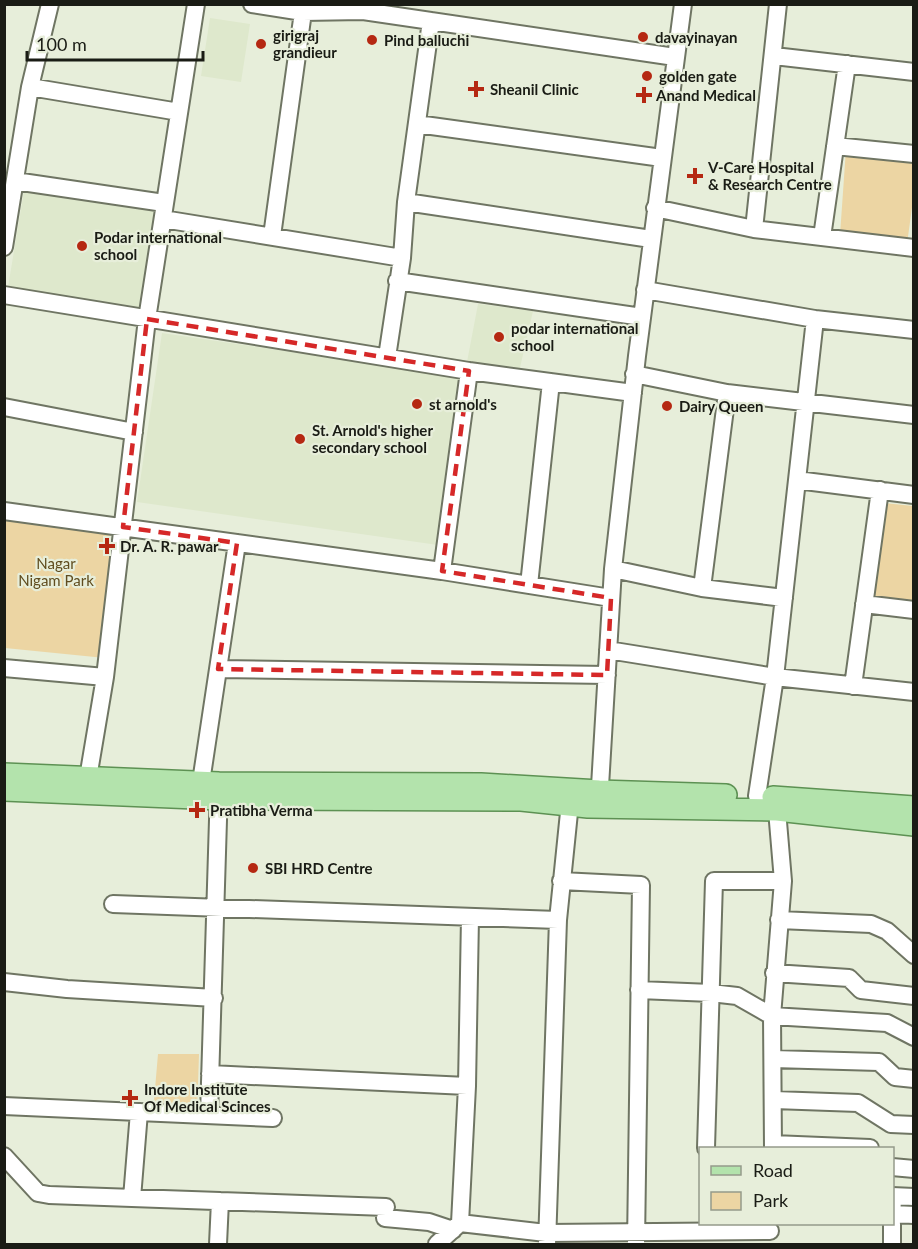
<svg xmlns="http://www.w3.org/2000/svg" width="918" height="1249" font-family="Lato,sans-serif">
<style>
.built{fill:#dee8cc}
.green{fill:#ecd5a3}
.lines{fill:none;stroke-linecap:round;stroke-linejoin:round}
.minor-casing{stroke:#6f7563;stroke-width:20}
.major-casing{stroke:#5d9153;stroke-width:24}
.minor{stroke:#fff;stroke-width:16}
.major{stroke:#b3e3ac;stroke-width:21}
.marked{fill:none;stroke:#d62828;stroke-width:4.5;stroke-dasharray:12 8;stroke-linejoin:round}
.poi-dot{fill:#b52812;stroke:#e7eeda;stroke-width:2}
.labels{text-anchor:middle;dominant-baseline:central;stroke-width:4.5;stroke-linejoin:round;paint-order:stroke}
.poi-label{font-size:15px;font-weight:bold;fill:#1a1c15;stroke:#e7eeda;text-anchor:start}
.park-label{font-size:15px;fill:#604d1f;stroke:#e7eeda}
</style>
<rect width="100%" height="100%" fill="#e7eeda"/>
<path class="built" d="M 210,18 L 250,24 L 241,82 L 201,76 Z
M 25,185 L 155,205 L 139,307 L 8,287 Z
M 478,304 L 533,311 L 519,372 L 467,362 Z
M 162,333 L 463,377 L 438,545 L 137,502 Z"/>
<path class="green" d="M 846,149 L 913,162 L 913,200 L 907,244 L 840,235 Z
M 884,503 L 913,506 L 913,603 L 874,599 Z
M 5,506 L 111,530 L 105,658 L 5,648 Z
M 158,1054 L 199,1054 L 197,1115 L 153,1112 Z"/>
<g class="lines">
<defs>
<path id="minor" d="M 252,4 L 303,12 L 363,11 L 675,57
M 774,56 L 914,72
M 30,87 L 179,112
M 417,124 L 662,158
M 835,146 L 914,154
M 15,181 L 164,203
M 406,202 L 651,239
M 655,208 L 754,229 L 914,248
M 163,219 L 402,258
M 754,229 L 778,4
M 272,236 L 303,12
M 822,237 L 847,64
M 4,247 L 30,87 L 50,4
M 397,281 L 642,317
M 645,290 L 815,319 L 914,330
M 4,295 L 469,371 L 633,393
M 387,357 L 402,258 L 406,202 L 431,21
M 634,374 L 727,393 L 914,415
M 4,407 L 134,432
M 797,480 L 914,495
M 4,511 L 442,571 L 611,598
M 613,569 L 702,588 L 784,598
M 442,571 L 469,371
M 529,585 L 551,382
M 702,588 L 727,393
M 864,604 L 914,610
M 608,650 L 775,677 L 914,692
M 4,668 L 105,677
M 218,669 L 607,675
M 853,686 L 880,490
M 88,778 L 105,677 L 147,319 L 196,4
M 201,782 L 237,543
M 757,796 L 775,677 L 815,319
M 599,803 L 613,569 L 637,356 L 683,4
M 561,881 L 641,885 L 636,1244
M 113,904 L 558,920
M 779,920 L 871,924 L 887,931 L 914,955
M 774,973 L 849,978 L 861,990 L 914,996
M 4,982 L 67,989 L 214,998
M 639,990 L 711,993 L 737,996 L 772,1016 L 887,1023 L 914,1037
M 773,1059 L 879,1062 L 895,1077 L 914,1079
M 210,1074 L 467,1086
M 774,1100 L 858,1103 L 891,1124 L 914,1125
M 4,1106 L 273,1118
M 209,1115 L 219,787
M 773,1144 L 870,1148
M 706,1148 L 714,881 L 783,881
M 773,1148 L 772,1016 L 783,881 L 777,810
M 4,1156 L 38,1193 L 49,1195 L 386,1207
M 892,1167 L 914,1169
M 892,1196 L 914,1197
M 132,1198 L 139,1112
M 893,1214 L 914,1215
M 385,1218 L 429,1222 L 453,1230
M 892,1220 L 893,1197
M 460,1223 L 467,1086 L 470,917
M 218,1244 L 220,1201
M 437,1244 L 460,1223 L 546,1233 L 770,1231
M 547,1244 L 558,920 L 571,793
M 892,1244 L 892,1224"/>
<path id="major" d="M 4,774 L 219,783 L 481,784 L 599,791 L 726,795
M 4,790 L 219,799 L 521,800 L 588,807 L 777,810 L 914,825
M 773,797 L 914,807"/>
</defs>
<use href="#minor" class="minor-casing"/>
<use href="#major" class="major-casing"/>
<use href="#minor" class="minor"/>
<use href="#major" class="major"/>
</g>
<path class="marked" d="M 147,319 L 469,371 L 442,571 L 611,598 L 607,675 L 218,669 L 237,543 L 123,527 Z"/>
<g class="poi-dot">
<circle cx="643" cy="37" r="6"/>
<circle cx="372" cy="40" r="6"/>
<circle cx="261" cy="44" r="6"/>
<circle cx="647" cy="76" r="6"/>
<path d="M473 80h6v6h6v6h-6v6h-6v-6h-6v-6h6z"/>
<path d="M641 86h6v6h6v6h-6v6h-6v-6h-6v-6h6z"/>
<path d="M692 167h6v6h6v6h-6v6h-6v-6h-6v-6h6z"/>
<circle cx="82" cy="246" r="6"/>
<circle cx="499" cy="337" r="6"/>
<circle cx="417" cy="404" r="6"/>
<circle cx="667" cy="406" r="6"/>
<circle cx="300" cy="439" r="6"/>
<path d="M104 537h6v6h6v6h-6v6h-6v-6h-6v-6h6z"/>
<path d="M194 801h6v6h6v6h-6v6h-6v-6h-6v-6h6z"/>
<circle cx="253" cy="868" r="6"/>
<path d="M127 1089h6v6h6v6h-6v6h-6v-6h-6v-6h6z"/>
</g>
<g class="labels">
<g class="poi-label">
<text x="273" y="35">girigraj<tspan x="273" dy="17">grandieur</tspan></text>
<text x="655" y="37">davayinayan</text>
<text x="384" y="40">Pind balluchi</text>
<text x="659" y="76">golden gate</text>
<text x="490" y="89">Sheanil Clinic</text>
<text x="656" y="95">Anand Medical</text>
<text x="708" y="167">V-Care Hospital<tspan x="708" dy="17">&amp; Research Centre</tspan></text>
<text x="94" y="237">Podar international<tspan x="94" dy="17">school</tspan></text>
<text x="511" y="328">podar international<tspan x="511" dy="17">school</tspan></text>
<text x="429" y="404">st arnold's</text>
<text x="679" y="406">Dairy Queen</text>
<text x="312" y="430">St. Arnold's higher<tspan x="312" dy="17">secondary school</tspan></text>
<text x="120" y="546">Dr. A. R. pawar</text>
<text x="210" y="810">Pratibha Verma</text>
<text x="265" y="868">SBI HRD Centre</text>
<text x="144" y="1089">Indore Institute<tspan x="144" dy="17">Of Medical Scinces</tspan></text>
</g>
<g class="park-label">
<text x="56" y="563">Nagar<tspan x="56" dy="17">Nigam Park</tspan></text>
</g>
</g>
<rect width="918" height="1249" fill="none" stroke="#1a1c15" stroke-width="12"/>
<rect x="699" y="1147" width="195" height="78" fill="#e7eeda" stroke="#959a8b" stroke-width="1.5"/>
<rect x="711" y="1166" width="30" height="9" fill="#b3e3ac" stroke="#959a8b" stroke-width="1.5"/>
<text x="753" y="1177" font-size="18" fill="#1a1c15">Road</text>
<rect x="711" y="1192" width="30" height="18" fill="#ecd5a3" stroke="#959a8b" stroke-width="1.5"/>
<text x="753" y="1207" font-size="18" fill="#1a1c15">Park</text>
<path d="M27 51v9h176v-9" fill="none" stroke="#1a1c15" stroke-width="3"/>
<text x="36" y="51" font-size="18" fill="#1a1c15" stroke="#e7eeda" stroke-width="4.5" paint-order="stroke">100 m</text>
</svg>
